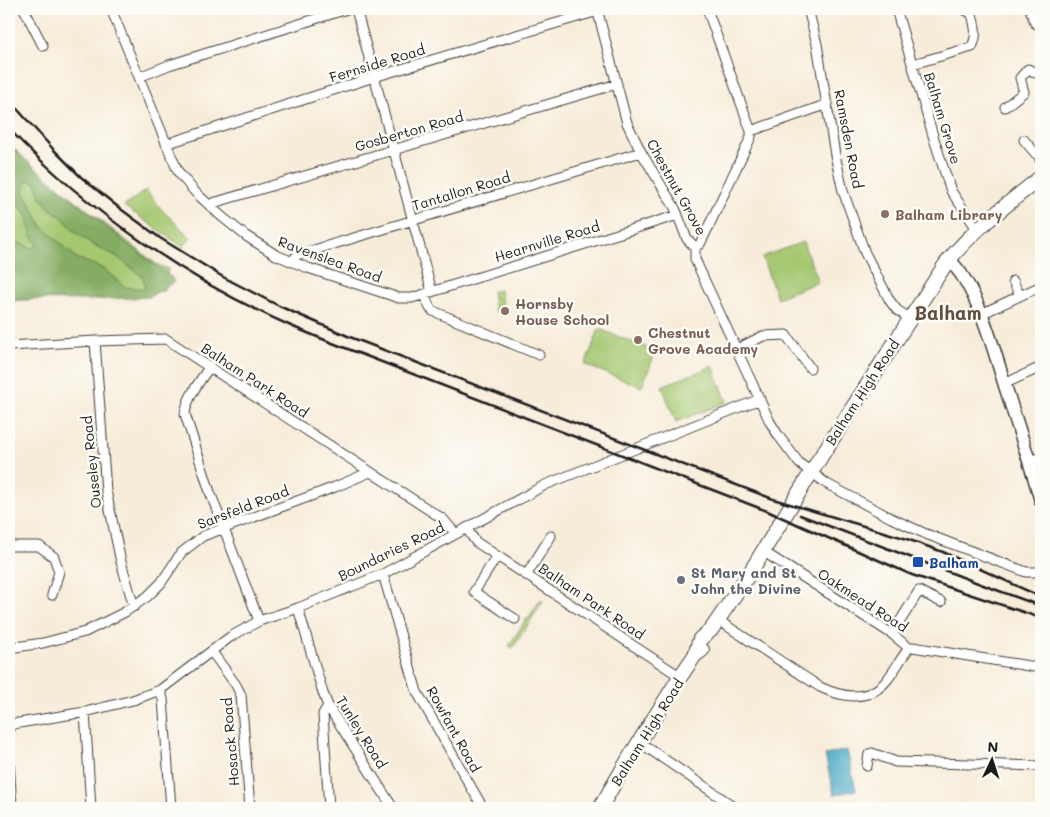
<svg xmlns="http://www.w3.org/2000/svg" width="1050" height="817" font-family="Mali,sans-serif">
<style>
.green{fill:#a5c770;stroke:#607246}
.forest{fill:#84ac62;stroke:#50643f;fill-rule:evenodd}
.water{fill:#46a7c5;stroke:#316270}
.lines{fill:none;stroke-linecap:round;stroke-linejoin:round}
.minor-casing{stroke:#3d3b38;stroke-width:11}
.secondary-casing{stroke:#3d3b38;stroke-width:15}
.trunk-casing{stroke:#3d3b38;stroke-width:16}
.minor{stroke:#fff;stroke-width:9}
.secondary{stroke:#fff;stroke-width:12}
.trunk{stroke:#fff;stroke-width:14}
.rail{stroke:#1c1c1c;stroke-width:2.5}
.education-dot{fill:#8d6e63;stroke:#fdfcf7;stroke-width:2}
.transit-dot{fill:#1a4fb4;stroke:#fdfcf7;stroke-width:2}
.worship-dot{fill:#6b7280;stroke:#fdfcf7;stroke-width:2}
.labels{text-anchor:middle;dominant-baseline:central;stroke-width:5;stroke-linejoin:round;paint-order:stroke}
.street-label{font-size:14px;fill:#1c1c1c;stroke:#fdfcf7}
.education-label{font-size:14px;font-weight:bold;fill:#785e54;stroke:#fdfcf7;text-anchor:start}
.transit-label{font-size:14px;font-weight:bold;fill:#164399;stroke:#fdfcf7;text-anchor:start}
.worship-label{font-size:14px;font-weight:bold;fill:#5b616d;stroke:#fdfcf7;text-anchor:start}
.district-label{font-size:19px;font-weight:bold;fill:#624f40;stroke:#fdfcf7}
</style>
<rect width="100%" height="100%" fill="#fdfcf7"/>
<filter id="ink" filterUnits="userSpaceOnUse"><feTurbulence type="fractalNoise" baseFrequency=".02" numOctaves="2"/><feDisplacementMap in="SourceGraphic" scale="10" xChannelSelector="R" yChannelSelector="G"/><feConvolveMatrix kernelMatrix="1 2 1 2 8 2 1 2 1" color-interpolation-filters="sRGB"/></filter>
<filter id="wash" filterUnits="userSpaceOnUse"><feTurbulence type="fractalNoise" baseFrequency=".0096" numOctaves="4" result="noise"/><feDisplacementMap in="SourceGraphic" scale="20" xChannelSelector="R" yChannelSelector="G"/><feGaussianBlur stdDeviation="1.12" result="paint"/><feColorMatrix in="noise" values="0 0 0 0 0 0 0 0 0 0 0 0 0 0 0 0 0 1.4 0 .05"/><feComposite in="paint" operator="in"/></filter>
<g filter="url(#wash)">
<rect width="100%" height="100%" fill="#f7ecd9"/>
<path class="green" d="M 9,143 L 32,166 L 156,264 L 168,269 L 165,291 L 9,301 Z
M 146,190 L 163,211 L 191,238 L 183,247 L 124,206 Z
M 803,242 L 818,282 L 777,298 L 762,257 Z
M 500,290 L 503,310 L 495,311 L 492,291 Z
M 599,329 L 656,351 L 642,387 L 585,365 Z
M 713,366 L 727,402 L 676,422 L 662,386 Z
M 541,599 L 543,601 L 513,648 L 509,646 L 526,619 L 527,620 Z"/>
<path class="forest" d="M 9,146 L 115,234 L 172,278 L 174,282 L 149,297 L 86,300 L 9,299 L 9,274 L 13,270 L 9,265 L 9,239 L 31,248 L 38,246 L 32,236 L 25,213 L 9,191 ZM 27,180 L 36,182 L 39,195 L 49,208 L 64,219 L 75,232 L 95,246 L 116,256 L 143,277 L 145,289 L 125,287 L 104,269 L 77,258 L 42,226 L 24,191 Z"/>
<path class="water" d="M 847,750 L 856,790 L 834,795 L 825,755 Z"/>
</g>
<g filter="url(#ink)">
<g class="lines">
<defs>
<path id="minor" d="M 24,9 L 43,46
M 111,9 L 176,167 L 179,173 L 195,192 L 221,216 L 246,236 L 276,255 L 308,268 L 399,298 L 412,298 L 678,215
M 356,9 L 432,292
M 597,9 L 627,123 L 641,152 L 675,208 L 687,239 L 695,247 L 695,259 L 698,266 L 770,422 L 778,435 L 799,463 L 827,484 L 891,518 L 926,534 L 1026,572 L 1041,572
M 808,9 L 817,44 L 835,155 L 843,191 L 865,253 L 890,301 L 897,310 L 909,318
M 896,9 L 934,139 L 951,191 L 977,229
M 1030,9 L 1035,23 L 1041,26
M 913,64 L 972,47 C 978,34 975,27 972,14 L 964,9
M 139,77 L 169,65 L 347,9
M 1005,107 L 1024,92 L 1020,78 L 1028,69 L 1041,75
M 751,131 L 828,104
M 1024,140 L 1036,154
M 166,144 L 374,77 L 598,11
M 1040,160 L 1041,161
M 210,206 L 213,203 L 617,84
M 695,247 L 700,244 L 705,234 L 751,137 L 751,131 L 707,9
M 292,262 L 297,255 L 641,152
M 1013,281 L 1020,296
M 424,295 L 430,308 L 433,311 L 539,355
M 981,314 L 1041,286
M 95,341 L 106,491 L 121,562 L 132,600 L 135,606
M 9,346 L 95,341 L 166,339 L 443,519 L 456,534
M 737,349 L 763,336 L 786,335 L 810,368
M 210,366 C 200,381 187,397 185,414 L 210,492 L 259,621
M 1004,384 L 1041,367
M 1029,460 L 1041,458
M 466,528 L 476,542 L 681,677
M 9,546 L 39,546 L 54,557 L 59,572 L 52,595
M 764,552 L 892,634 L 909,648 L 913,647 L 1041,668
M 497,556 L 474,592 L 515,619
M 383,574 L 417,692 L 483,808
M 527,574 L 551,536
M 298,608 L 323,693 L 328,706 L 393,808
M 718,620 L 820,687 C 843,698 869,702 887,680 C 895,670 901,658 909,648
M 892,634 L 919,591 L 941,602
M 9,648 L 43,643 L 85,632 L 125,612 L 148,596 L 161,583 L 181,553 L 203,536 L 335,487 L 370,472
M 212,652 L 236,685 L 241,695 L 250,808
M 160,690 L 163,699 L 171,808
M 328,706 L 323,714 L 329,808
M 85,712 L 91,808
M 9,728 L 13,724 L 85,712 L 133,700 L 160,690 L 230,637 L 259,621 L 298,608 L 383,574 L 545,485 L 760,399
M 639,742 L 736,808
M 9,760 L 12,808
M 867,766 L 869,754 L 872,753 L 896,762 L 1041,766"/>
<path id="secondary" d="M 949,260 C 979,287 995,356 1008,395 C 1019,430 1031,465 1041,501"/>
<path id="trunk" d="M 695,655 L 700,639 L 711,630 L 751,571 L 820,458 L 945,265 C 972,230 1007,205 1041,177
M 600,808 L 631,755 L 678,680 L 695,655 L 702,650"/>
</defs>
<use href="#minor" class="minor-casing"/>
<use href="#secondary" class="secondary-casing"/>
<use href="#trunk" class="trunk-casing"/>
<use href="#minor" class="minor"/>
<use href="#secondary" class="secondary"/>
<use href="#trunk" class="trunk"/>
<path class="rail" d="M 9,100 L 54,150 L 81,177 L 118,207 L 160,238 L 223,277 L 279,306 L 350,337 L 773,499 L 904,538 L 943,552 L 1041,597
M 9,129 C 87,210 188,281 291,326 C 310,334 329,342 348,349 L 767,511 L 912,575 L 1041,618
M 800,515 L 991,588 L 1041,606"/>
</g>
</g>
<g class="education-dot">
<circle cx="885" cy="214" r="5"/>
<circle cx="505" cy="311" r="5"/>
<circle cx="638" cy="340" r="5"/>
</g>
<rect class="transit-dot" x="912" y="556" width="12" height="12" rx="2.5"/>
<circle class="worship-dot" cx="681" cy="580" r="5"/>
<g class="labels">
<g class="street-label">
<text transform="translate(377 63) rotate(-17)">Fernside Road</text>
<text transform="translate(943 118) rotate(73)">Balham Grove</text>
<text transform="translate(409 131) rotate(-16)">Gosberton Road</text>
<text transform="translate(849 139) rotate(79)">Ramsden Road</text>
<text transform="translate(677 187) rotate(61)">Chestnut Grove</text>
<text transform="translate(461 191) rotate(-17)">Tantallon Road</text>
<text transform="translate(547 241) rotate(-17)">Hearnville Road</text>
<text transform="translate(330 259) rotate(20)">Ravenslea Road</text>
<text transform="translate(255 380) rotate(33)">Balham Park Road</text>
<text transform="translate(862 392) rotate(-57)">Balham High Road</text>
<text transform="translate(91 462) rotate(-96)">Ouseley Road</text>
<text transform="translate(243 507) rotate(-21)">Sarsfeld Road</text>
<text transform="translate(391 551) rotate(-26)">Boundaries Road</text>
<text transform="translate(863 600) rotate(33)">Oakmead Road</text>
<text transform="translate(592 601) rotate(34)">Balham Park Road</text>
<text transform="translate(454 729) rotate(61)">Rowfant Road</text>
<text transform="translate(362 732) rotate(58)">Tunley Road</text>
<text transform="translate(647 732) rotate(-58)">Balham High Road</text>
<text transform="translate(230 742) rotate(-95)">Hosack Road</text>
</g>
<g class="education-label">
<text x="895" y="214">Balham Library</text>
<text x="515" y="303">Hornsby<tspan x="515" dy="16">House School</tspan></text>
<text x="648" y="332">Chestnut<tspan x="648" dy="16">Grove Academy</tspan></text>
</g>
<g class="transit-label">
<text x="929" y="562">Balham</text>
</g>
<g class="worship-label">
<text x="691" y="572">St Mary and St<tspan x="691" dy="16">John the Divine</tspan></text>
</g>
<g class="district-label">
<text x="948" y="312">Balham</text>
</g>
</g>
<rect width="1050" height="817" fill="none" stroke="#fdfcf7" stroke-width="30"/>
<g transform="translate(992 760) rotate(4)" stroke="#fdfcf7" stroke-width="4" paint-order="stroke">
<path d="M0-4L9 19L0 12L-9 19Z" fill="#1c1c1c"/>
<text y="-8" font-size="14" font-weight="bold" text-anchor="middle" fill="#1c1c1c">N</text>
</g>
</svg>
